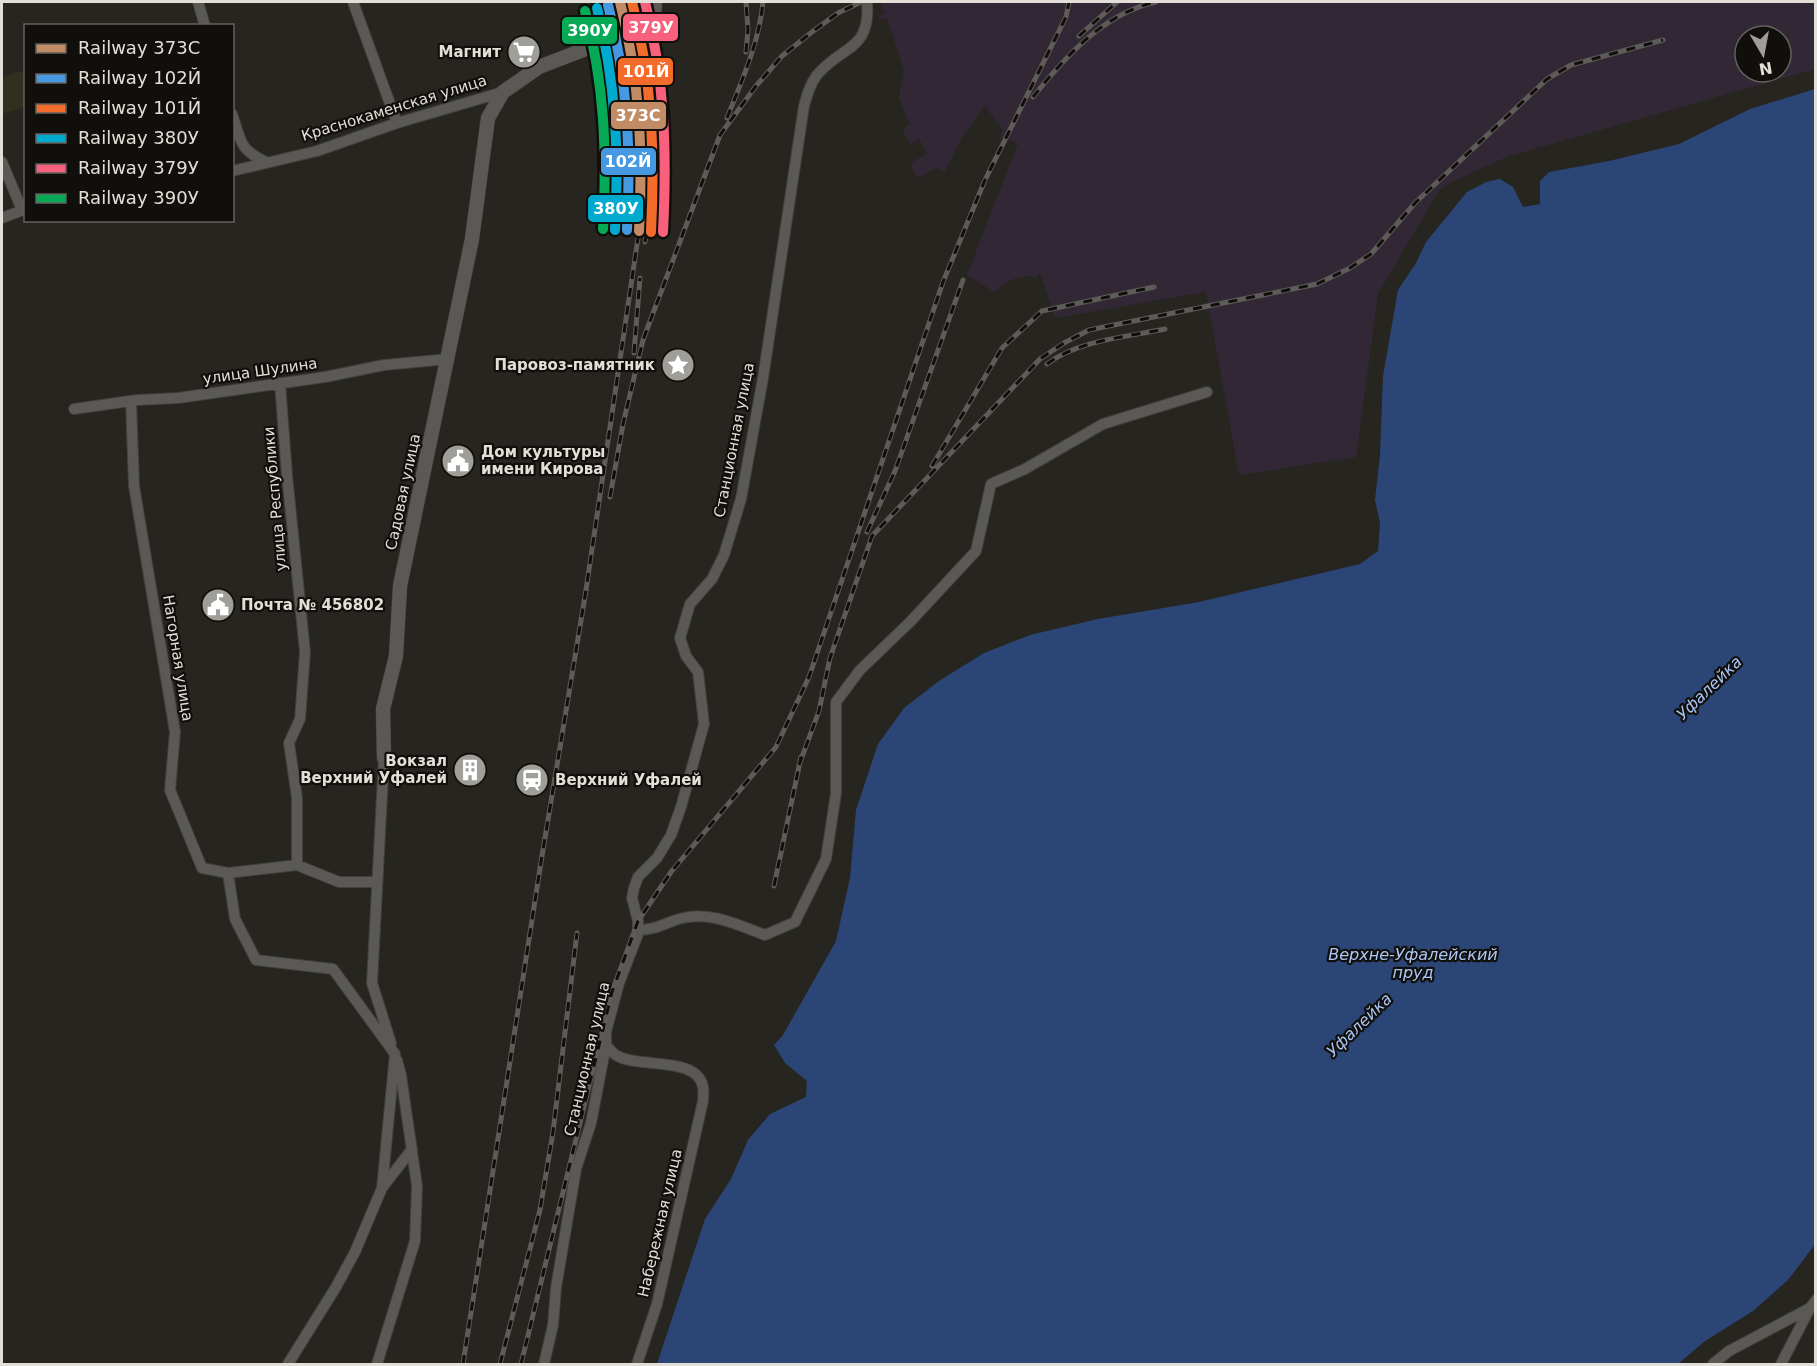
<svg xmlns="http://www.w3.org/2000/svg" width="1817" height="1366" font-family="'DejaVu Sans',sans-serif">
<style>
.built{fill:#332f20}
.industrial{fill:#322835;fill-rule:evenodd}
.water{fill:#2b4676}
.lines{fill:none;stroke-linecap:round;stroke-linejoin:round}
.street-casing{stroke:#41403b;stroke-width:12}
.secondary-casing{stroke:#41403b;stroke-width:15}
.street{stroke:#5a5955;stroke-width:10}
.secondary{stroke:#5a5955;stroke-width:14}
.rail-casing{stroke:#5e5c59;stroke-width:5}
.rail{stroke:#110f0b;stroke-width:3;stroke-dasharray:9;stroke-linecap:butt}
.rail-1-casing{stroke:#110f0b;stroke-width:15}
.rail-2-casing{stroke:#110f0b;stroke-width:15}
.rail-3-casing{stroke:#110f0b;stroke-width:15}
.rail-4-casing{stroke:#110f0b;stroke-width:15}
.rail-5-casing{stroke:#110f0b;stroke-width:15}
.rail-6-casing{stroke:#110f0b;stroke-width:15}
.rail-1{stroke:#c18c65;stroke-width:10}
.rail-2{stroke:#4699e1;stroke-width:10}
.rail-3{stroke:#f36c2b;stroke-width:10}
.rail-4{stroke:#00a9ce;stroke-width:10}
.rail-5{stroke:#f8607d;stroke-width:10}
.rail-6{stroke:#06aa56;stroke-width:10}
.labels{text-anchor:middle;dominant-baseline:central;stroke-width:4.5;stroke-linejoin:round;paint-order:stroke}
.poi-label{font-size:15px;font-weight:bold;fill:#e1dfd8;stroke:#110f0b;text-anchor:end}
.street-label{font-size:15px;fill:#e1dfd8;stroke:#110f0b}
.water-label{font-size:16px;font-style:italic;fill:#aac6f7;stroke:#110f0b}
.line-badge{stroke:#110f0b;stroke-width:2}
.badge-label{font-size:16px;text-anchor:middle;font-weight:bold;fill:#fff}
</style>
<rect width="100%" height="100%" fill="#262520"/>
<path class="built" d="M 25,70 L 25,107 L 2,114 L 2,77 Z"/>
<path class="industrial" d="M 881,2 L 1815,2 L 1815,69 L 1509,156 L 1449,183 L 1438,192 L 1378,294 L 1356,457 L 1239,475 L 1206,292 L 1055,318 L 1040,272 L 1037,278 L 1025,276 L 1010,280 L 994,292 L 967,275 L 1018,143 L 1000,137 L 1003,129 L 992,116 L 985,105 L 962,137 L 945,172 L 936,168 L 918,178 L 910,164 L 927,153 L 919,139 L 911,144 L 902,130 L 910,124 L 899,98 L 904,71 L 887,18 L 880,20 L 878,16 L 885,14 ZM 1745,36 L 1781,36 L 1781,72 L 1745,72 Z"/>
<path class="water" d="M 1815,89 L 1816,1243 L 1788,1280 L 1753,1311 L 1705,1341 L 1678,1364 L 657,1364 L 705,1219 L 731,1179 L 748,1140 L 770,1114 L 806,1097 L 807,1081 L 785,1063 L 774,1045 L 783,1035 L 836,941 L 850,878 L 856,810 L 878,744 L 904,708 L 939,681 L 984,653 L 1030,635 L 1098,619 L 1199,602 L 1360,564 L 1378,551 L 1380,523 L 1375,500 L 1380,455 L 1383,376 L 1398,290 L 1416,263 L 1426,242 L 1467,192 L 1486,182 L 1500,179 L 1513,187 L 1523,207 L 1540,204 L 1540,181 L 1549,172 L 1609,161 L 1679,144 L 1750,109 Z"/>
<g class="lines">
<defs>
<path id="street" d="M 198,2 L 205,26
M 353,2 L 397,123
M 232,114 C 241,140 239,150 266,162
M 2,162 L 22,210
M 232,171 L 317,151 L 397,123 L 503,92
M 2,218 L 26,209
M 131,401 L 134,486 L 175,732 L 170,790 L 202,868 L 228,873 L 235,919 L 256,960 L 333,969 L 395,1054 L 382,1188
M 74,409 L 137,400 L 178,398 L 325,377 L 384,365 L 449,359
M 384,758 L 372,983 L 391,1043
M 297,865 L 339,882 L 377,882
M 228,873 L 297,865 L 297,798 L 289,743 L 300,719 L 305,652 L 287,475 L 280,383
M 638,930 C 657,930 666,922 683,918 C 711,911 740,926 765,935 L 795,922 L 826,859 L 836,793 L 836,702 L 860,670 L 910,622 L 976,551 L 991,484 L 1025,469 L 1103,424 L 1207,392
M 606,1045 C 609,1048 612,1053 616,1055 C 637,1069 697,1055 703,1087 C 704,1091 703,1097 703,1101 L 657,1304 L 637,1364
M 288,1364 L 336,1287 L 355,1252 L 382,1188 L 412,1149
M 377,1364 L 415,1241 L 417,1186 L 401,1075 L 397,1060
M 544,1364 L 553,1325 L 556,1288 L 576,1169 L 591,1123 L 606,1045 L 606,1032 L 619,983 L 638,934 L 638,921 L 632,898 L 634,888 L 638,877 L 657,858 L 671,835 L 681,807 L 704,724 L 698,672 L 686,656 L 680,638 L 690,604 L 712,579 L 724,555 L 741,499 L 763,378 L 804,106 C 807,95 810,84 817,75 C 842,45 871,51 867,2
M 1713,1364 L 1729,1351 L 1810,1308
M 1781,1364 L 1810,1308 L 1816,1300"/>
<path id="secondary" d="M 384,758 L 383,709 L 396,656 L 400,586 L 472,239 L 488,118 L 503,92 L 539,67 L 609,40 L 637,32 L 648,25 L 654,16 L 655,2"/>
</defs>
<use href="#street" class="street-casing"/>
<use href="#secondary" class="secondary-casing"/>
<use href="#street" class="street"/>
<use href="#secondary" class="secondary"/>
<defs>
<path id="rail" d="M 629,2 C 650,80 657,162 645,242
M 1079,36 L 1117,2
M 746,52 L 748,30 L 746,2
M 1033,97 C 1065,57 1104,13 1156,2
M 727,118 C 742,80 759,43 763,2
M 634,353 L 640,278
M 1047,364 C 1079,340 1127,337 1165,329
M 932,466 L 1002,348 L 1042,311 L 1154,287
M 610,497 L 623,424 L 643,340 L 720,135 L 756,86 L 782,56 L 812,32 L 838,13 L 861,2
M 867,532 L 895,471 L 963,280
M 799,765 L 819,711 L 830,658 L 872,536 L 1040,359 L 1064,343 L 1089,330 L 1317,284 L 1350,268 L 1371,254 L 1415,203 L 1547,79 L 1571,65 L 1663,40
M 774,886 L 801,757
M 463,1364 L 541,862 L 586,590 L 639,231
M 500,1364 L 540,1210 L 553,1132 L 577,933
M 521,1364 L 612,992 L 638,921 L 671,872 L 776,747 L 809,677 L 943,282 L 985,180 L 1066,17 L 1069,2"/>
</defs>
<use href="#rail" class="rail-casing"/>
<use href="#rail" class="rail"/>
<defs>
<path id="rail-1" d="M 620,2 C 640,80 643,151 639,231"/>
<path id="rail-2" d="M 608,5 C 628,81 631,152 627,230"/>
<path id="rail-3" d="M 632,2 C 652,78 655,153 651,232"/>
<path id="rail-4" d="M 597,8 C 616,83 619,152 615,230"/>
<path id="rail-5" d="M 645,2 C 665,78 667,154 663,232"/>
<path id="rail-6" d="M 585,11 C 605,85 607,153 603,229"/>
</defs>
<use href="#rail-1" class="rail-1-casing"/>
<use href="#rail-2" class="rail-2-casing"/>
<use href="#rail-3" class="rail-3-casing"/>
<use href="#rail-4" class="rail-4-casing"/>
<use href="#rail-5" class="rail-5-casing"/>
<use href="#rail-6" class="rail-6-casing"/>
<use href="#rail-1" class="rail-1"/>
<use href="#rail-2" class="rail-2"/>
<use href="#rail-3" class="rail-3"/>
<use href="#rail-4" class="rail-4"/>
<use href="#rail-5" class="rail-5"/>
<use href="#rail-6" class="rail-6"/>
</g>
<defs>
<symbol id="supermarket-disc" viewBox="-11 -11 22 22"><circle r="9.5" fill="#a09e98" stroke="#110f0b"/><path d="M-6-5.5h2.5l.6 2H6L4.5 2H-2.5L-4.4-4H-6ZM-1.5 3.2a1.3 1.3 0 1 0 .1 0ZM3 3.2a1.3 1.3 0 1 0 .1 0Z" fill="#fff"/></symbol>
<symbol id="sight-disc" viewBox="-11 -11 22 22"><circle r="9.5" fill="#a09e98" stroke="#110f0b"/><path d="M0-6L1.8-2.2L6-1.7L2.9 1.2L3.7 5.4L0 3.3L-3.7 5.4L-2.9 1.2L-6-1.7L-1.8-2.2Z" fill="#fff"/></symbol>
<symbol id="civic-disc" viewBox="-11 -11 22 22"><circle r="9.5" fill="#a09e98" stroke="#110f0b"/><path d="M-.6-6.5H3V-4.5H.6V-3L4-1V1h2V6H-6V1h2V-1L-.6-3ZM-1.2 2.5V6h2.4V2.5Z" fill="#fff"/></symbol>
<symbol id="building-disc" viewBox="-11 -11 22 22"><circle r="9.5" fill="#a09e98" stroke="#110f0b"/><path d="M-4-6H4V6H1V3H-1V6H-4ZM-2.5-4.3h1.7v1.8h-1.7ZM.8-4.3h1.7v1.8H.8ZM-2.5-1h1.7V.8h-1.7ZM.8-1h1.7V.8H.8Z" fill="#fff"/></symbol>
<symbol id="station-disc" viewBox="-11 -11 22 22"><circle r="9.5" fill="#a09e98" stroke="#110f0b"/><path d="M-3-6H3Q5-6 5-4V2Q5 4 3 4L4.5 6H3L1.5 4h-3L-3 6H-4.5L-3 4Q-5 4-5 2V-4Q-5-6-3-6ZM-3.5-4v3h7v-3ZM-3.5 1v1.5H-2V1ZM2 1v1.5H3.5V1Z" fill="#fff"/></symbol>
</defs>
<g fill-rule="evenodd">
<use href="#supermarket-disc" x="505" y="33" width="38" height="38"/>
<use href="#sight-disc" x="659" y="346" width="38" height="38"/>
<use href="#civic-disc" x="439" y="442" width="38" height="38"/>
<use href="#civic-disc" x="199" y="586" width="38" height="38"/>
<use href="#building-disc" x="451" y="751" width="38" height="38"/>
<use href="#station-disc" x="513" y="761" width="38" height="38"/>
</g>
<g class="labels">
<g class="poi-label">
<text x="501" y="52">Магнит</text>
<text x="655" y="365">Паровоз-памятник</text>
<text x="481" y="452" text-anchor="start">Дом культуры<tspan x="481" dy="17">имени Кирова</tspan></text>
<text x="241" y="605" text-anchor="start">Почта № 456802</text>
<text x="447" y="761">Вокзал<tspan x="447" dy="17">Верхний Уфалей</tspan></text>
<text x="555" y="780" text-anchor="start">Верхний Уфалей</text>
</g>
<g class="street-label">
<text transform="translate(394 108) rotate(-17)">Краснокаменская улица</text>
<text transform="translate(260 371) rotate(-8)">улица Шулина</text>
<text transform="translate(734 440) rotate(-79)">Станционная улица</text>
<text transform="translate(403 492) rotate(-78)">Садовая улица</text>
<text transform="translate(275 499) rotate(-95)">улица Республики</text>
<text transform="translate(178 658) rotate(81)">Нагорная улица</text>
<text transform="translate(587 1059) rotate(-77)">Станционная улица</text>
<text transform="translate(660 1223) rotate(-77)">Набережная улица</text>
</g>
<g class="water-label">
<text transform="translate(1709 688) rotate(-44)">Уфалейка</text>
<text x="1413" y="954">Верхне-Уфалейский<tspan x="1413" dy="18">пруд</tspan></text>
<text transform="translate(1359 1025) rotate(-44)">Уфалейка</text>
</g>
</g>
<g class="line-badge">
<rect x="622" y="13" width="57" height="29" rx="6" fill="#f8607d"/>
<rect x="561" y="16" width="57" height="29" rx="6" fill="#06aa56"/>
<rect x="617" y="57" width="57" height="29" rx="6" fill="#f36c2b"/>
<rect x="610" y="101" width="57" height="29" rx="6" fill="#c18c65"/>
<rect x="600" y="147" width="57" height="29" rx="6" fill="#4699e1"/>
<rect x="587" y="194" width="57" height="29" rx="6" fill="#00a9ce"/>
</g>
<g class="badge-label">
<text x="651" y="33">379У</text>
<text x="590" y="36">390У</text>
<text x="646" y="77">101Й</text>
<text x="638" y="121">373C</text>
<text x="628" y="167">102Й</text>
<text x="616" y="214">380У</text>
</g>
<rect width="1817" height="1366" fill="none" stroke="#e1dfd8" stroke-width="6"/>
<rect x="24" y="24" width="210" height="198" fill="#110f0b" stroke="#64625d" stroke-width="1.5"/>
<rect x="36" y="44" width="30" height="9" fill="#c18c65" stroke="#64625d" stroke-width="1.5"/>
<text x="78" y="54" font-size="18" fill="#e1dfd8">Railway 373C</text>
<rect x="36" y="74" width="30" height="9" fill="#4699e1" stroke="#64625d" stroke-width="1.5"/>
<text x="78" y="84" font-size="18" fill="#e1dfd8">Railway 102Й</text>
<rect x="36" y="104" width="30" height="9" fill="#f36c2b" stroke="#64625d" stroke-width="1.5"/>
<text x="78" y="114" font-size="18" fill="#e1dfd8">Railway 101Й</text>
<rect x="36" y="134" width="30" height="9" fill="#00a9ce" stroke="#64625d" stroke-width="1.5"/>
<text x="78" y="144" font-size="18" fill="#e1dfd8">Railway 380У</text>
<rect x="36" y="164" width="30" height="9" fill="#f8607d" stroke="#64625d" stroke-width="1.5"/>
<text x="78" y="174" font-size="18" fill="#e1dfd8">Railway 379У</text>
<rect x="36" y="194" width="30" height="9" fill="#06aa56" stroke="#64625d" stroke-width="1.5"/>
<text x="78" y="204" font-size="18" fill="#e1dfd8">Railway 390У</text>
<g transform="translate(1763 54) rotate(170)"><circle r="28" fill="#110f0b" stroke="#64625d" stroke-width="1.5"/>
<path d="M0-4.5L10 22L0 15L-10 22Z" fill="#a09e98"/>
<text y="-9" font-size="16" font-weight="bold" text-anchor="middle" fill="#e1dfd8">N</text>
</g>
</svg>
